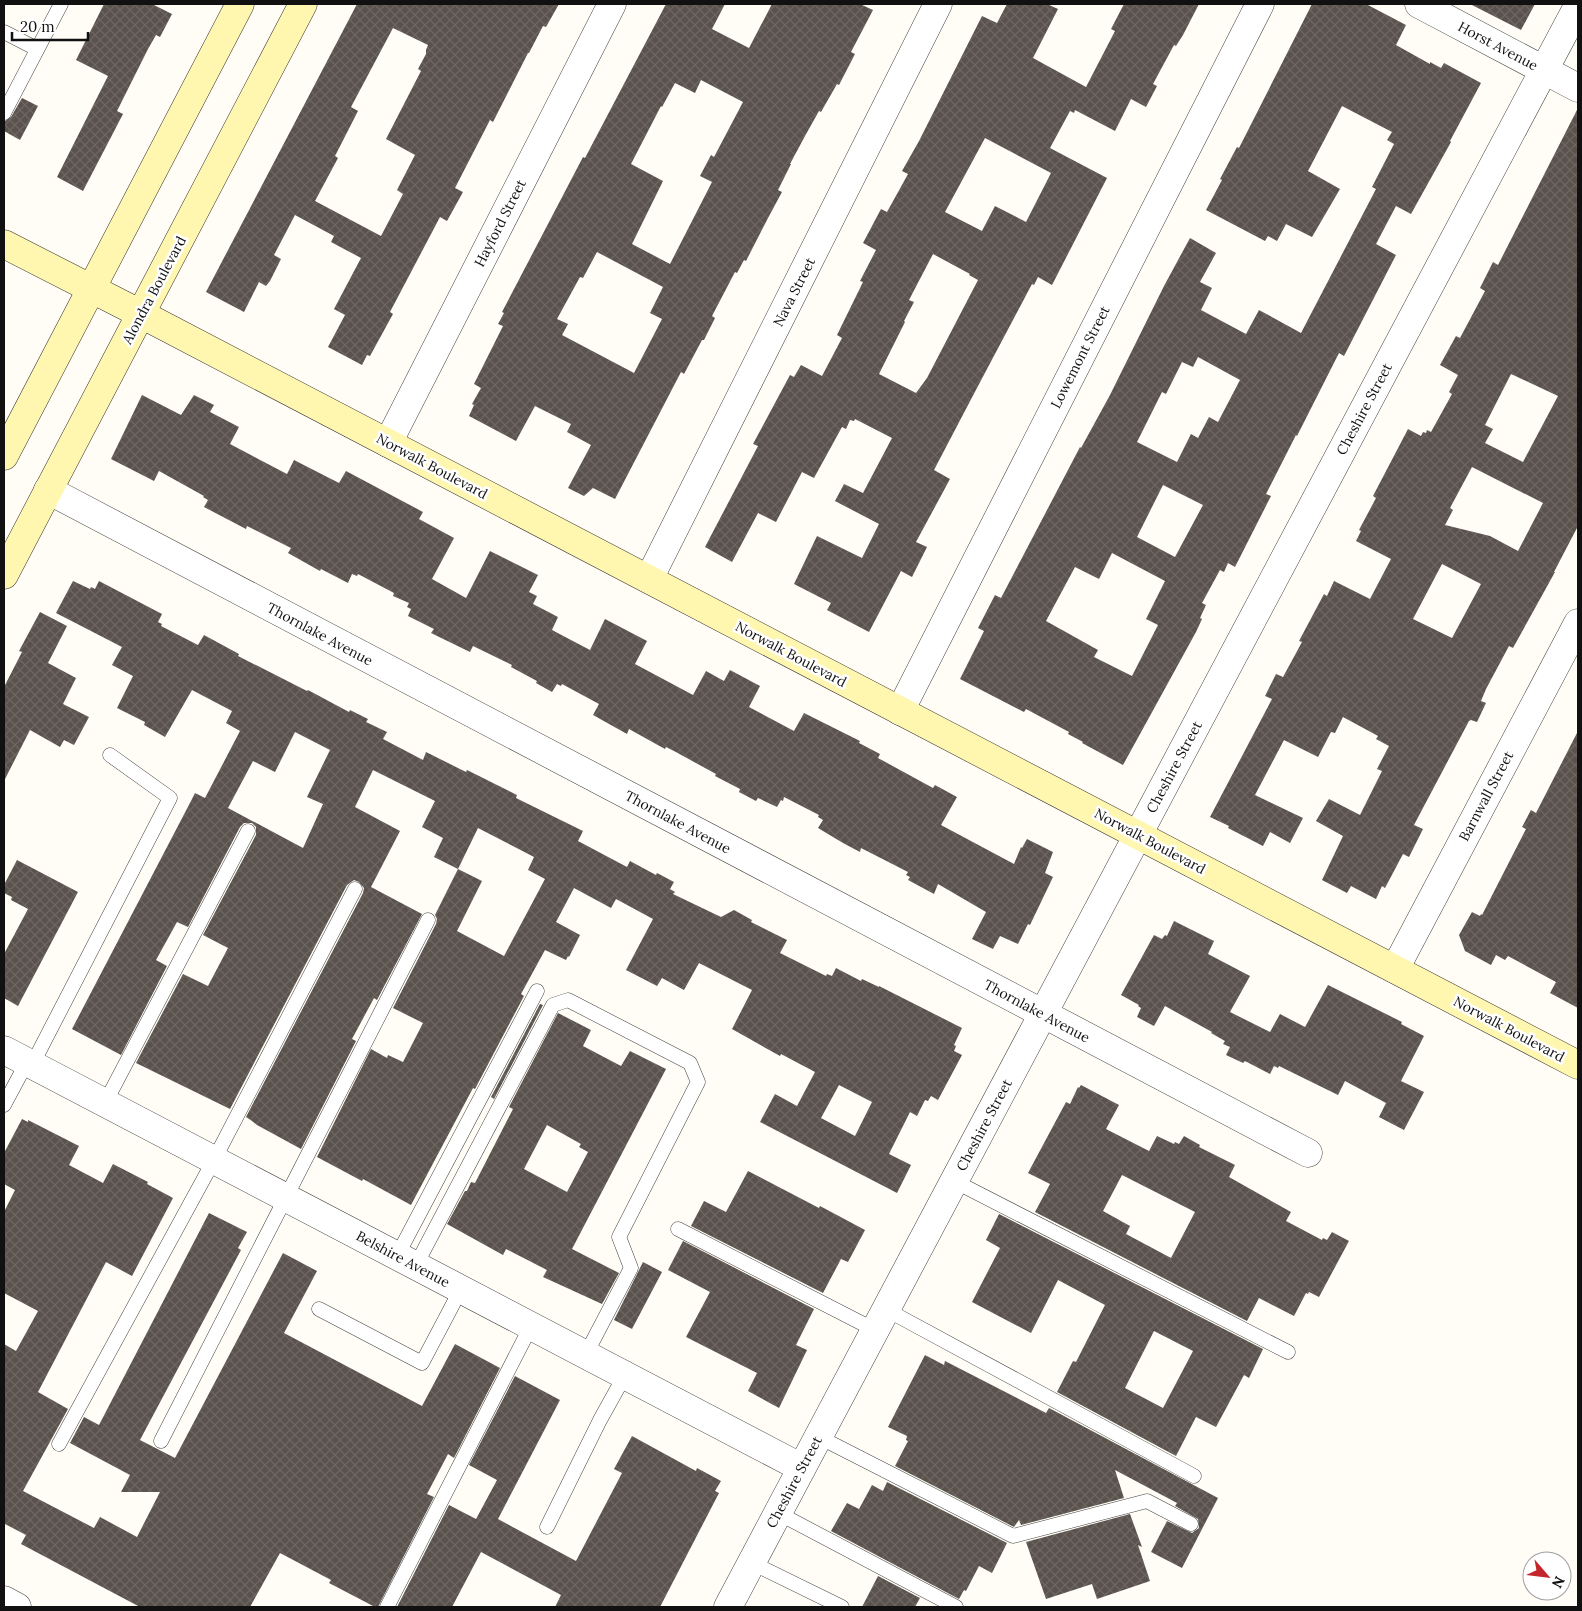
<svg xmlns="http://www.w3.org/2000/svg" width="1582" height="1611" font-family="Lora,serif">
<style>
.building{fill:url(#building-cross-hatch);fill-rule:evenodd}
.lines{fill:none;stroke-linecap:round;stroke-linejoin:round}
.lane-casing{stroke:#444;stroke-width:15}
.street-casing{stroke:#444;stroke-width:29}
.secondary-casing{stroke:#333;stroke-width:29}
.lane{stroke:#fff;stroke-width:14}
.street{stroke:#fff;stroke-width:28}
.secondary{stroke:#fff6b0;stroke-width:28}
.labels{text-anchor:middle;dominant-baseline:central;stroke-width:5;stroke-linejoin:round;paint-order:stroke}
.street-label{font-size:14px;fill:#111;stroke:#fff}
</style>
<defs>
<pattern id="building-cross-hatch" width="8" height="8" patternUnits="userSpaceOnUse" patternTransform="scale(1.25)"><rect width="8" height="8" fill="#5a524d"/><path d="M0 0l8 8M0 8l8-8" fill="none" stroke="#6d6662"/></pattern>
</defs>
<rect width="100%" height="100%" fill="#fffdf5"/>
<path class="building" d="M 104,4 L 152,4 L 172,14 L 160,37 L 156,35 L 148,49 L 117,111 L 123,114 L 83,191 L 57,177 L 108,76 L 76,60 Z
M 357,4 L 559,4 L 546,27 L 543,26 L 529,53 L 528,53 L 493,122 L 490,120 L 455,188 L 463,192 L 447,221 L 440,217 L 390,312 L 393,314 L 370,356 L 367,355 L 362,365 L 328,347 L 345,315 L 334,309 L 361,258 L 331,242 L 334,236 L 295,215 L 274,255 L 281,259 L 270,281 L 266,286 L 259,282 L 244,312 L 206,292 ZM 393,28 L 428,45 L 426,50 L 426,54 L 418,69 L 421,71 L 386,139 L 415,155 L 397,190 L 403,194 L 381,236 L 315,201 L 338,158 L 335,156 L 358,111 L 351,107 Z
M 666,4 L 725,4 L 712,29 L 749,48 L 772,4 L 860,4 L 873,10 L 851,52 L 855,54 L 839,85 L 837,84 L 821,112 L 819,111 L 805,136 L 790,164 L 791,164 L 778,190 L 782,192 L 768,218 L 746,261 L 744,260 L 737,273 L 735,272 L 712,316 L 715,318 L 704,340 L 702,340 L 684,374 L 681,372 L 615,499 L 593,488 L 584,496 L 568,488 L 591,445 L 567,432 L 571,424 L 535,406 L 516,441 L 469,416 L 474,405 L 472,404 L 481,388 L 474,384 L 503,326 L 498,324 L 504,313 L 502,312 L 583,157 L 585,158 ZM 701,80 L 743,102 L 714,157 L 711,155 L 700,176 L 712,182 L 670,264 L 632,244 L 663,181 L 631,164 L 661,106 L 662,107 L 675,83 L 695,93 ZM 597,252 L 663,287 L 650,313 L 662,319 L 634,373 L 562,335 L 568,324 L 557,319 L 580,277 L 583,278 Z
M 1007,4 L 1047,4 L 1058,9 L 1033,58 L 1086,87 L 1115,31 L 1111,29 L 1124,4 L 1199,4 L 1183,35 L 1176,46 L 1174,45 L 1153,84 L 1157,86 L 1146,107 L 1131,99 L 1115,131 L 1075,110 L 1074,113 L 1070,111 L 1050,148 L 1107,178 L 1052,285 L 1038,277 L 1034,285 L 1032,284 L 978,386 L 934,470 L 950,479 L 916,542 L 927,547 L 912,577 L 901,571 L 869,632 L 827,610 L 831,603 L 794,584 L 817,536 L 862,558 L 879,524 L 835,501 L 844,484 L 863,493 L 892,438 L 855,419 L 854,421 L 850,420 L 846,429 L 842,427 L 814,478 L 802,472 L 776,522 L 758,513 L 732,562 L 705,547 L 758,446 L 753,444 L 790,375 L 794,377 L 801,365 L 822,376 L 842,338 L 837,335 L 863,282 L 860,281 L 876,250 L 863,243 L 881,209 L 887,212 L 908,174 L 902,171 L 919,141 L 982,16 L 997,23 ZM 985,138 L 1051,173 L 1026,222 L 995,206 L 982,231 L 945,212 ZM 933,254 L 970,274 L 969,275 L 978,280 L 927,378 L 916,393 L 879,374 L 905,322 L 904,321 L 914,302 L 909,300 Z
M 1312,4 L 1366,4 L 1406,25 L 1396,45 L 1430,64 L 1430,62 L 1441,68 L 1444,63 L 1481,83 L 1450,141 L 1451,142 L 1411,214 L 1396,206 L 1376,244 L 1396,255 L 1344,356 L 1339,353 L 1297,436 L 1296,435 L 1266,494 L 1271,496 L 1235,567 L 1228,563 L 1224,572 L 1220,570 L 1202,603 L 1206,605 L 1200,618 L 1202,619 L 1196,632 L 1123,765 L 1082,743 L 1083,742 L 1068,734 L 1069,732 L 1026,709 L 1024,712 L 960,679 L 984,631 L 978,628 L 995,595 L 1001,598 L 1080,447 L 1081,448 L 1110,395 L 1164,286 L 1190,238 L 1216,253 L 1200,282 L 1212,288 L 1201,310 L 1246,334 L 1259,310 L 1301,333 L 1376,189 L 1372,187 L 1394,144 L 1387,140 L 1392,132 L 1342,106 L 1308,171 L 1340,189 L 1312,237 L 1286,224 L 1277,241 L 1268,236 L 1265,241 L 1206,210 L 1222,180 L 1220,179 L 1237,147 L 1239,148 ZM 1198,357 L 1240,380 L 1218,422 L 1209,417 L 1198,438 L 1191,434 L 1177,462 L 1137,442 L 1162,392 L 1166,394 L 1182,362 L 1193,367 ZM 1163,485 L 1203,505 L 1175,557 L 1137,537 ZM 1112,553 L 1165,581 L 1146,619 L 1158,625 L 1132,676 L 1094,657 L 1098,650 L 1046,621 L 1075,567 L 1099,579 Z
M 1470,4 L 1535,4 L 1521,30 Z
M 22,98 L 38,106 L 20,140 L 4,131 L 4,122 L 11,117 Z
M 1578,108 L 1578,526 L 1554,572 L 1555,572 L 1513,648 L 1509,646 L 1486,689 L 1481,701 L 1486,703 L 1477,722 L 1471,720 L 1469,721 L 1414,825 L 1423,829 L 1409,857 L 1403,854 L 1385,888 L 1382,886 L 1376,899 L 1351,886 L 1347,893 L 1322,880 L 1343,836 L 1316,821 L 1329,799 L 1360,815 L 1382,771 L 1377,769 L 1389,746 L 1376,739 L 1378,736 L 1343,717 L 1335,733 L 1331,732 L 1318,757 L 1284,740 L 1255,795 L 1303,818 L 1290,843 L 1270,832 L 1263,846 L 1228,828 L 1229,826 L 1210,817 L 1272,699 L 1265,696 L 1276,674 L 1283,677 L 1302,642 L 1299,641 L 1324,594 L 1327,596 L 1334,581 L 1370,599 L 1391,559 L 1356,541 L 1361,531 L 1359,530 L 1376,498 L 1373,496 L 1408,429 L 1421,436 L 1423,432 L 1426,433 L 1427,430 L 1431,432 L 1452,394 L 1449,392 L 1458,375 L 1440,365 L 1456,336 L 1460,338 L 1485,291 L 1480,288 L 1493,262 L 1498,265 ZM 1511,374 L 1558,396 L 1523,462 L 1485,443 L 1493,429 L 1485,425 ZM 1472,467 L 1543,503 L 1518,551 L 1490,536 L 1445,525 L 1453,510 L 1450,508 ZM 1442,564 L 1481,584 L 1452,638 L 1413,619 Z
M 142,395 L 181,415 L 194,395 L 214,405 L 210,412 L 239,427 L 230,444 L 287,474 L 294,460 L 339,483 L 346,471 L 423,512 L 419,519 L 454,538 L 432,579 L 466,598 L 490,551 L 538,575 L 529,592 L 537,596 L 533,604 L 558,617 L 552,630 L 590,650 L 605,619 L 647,641 L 635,664 L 693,695 L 706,671 L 724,681 L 730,670 L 760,686 L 749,707 L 794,731 L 804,713 L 860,741 L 859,743 L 880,754 L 878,758 L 933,788 L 935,785 L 957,797 L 941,825 L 1014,864 L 1021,847 L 1022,848 L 1027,839 L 1053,852 L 1045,873 L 1053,877 L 1030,925 L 1028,924 L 1018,944 L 1000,936 L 993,949 L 972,939 L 986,912 L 938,884 L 934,894 L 908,880 L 910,877 L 906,875 L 908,872 L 861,848 L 860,852 L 843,843 L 818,828 L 823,820 L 818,817 L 819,815 L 784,797 L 783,801 L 781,800 L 777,807 L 758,798 L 756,801 L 739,792 L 740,789 L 715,776 L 716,774 L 674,751 L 666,747 L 665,749 L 629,729 L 627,734 L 593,715 L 599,704 L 562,684 L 561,686 L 557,684 L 552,692 L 536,683 L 537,681 L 511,667 L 512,665 L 473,646 L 470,652 L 431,633 L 434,629 L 408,616 L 411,609 L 407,607 L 409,603 L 393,596 L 394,593 L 358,574 L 357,576 L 352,574 L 348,583 L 321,569 L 320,571 L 288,553 L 291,548 L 247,526 L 246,529 L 204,507 L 208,500 L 203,497 L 204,496 L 159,471 L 154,481 L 111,459 Z
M 73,581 L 90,589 L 91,587 L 95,589 L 99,581 L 162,614 L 158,622 L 162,624 L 161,626 L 196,644 L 198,645 L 204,635 L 239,654 L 238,656 L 307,691 L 308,690 L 349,712 L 350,710 L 368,719 L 366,722 L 387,732 L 383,739 L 423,760 L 426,752 L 466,772 L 467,770 L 517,795 L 516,798 L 583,831 L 578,841 L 627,867 L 630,861 L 656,875 L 657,873 L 674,882 L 670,889 L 675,892 L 673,894 L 721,917 L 734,910 L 752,920 L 751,922 L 787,940 L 780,953 L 826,976 L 827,974 L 832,976 L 836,968 L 861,981 L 862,979 L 879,987 L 879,986 L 962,1028 L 954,1045 L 956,1046 L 954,1051 L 962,1055 L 938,1100 L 931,1096 L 928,1101 L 925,1100 L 917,1116 L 910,1112 L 889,1154 L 911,1165 L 897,1193 L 760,1122 L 775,1094 L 797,1106 L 815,1072 L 781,1054 L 780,1056 L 732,1029 L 752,990 L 699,963 L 684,990 L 662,978 L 657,986 L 626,970 L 653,919 L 616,899 L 611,908 L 574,888 L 556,922 L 580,935 L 569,957 L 568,956 L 566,960 L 545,950 L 521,994 L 524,996 L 475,1089 L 473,1088 L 411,1205 L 363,1179 L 362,1181 L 317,1157 L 371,1049 L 387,1058 L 388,1055 L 403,1062 L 423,1023 L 393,1008 L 436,924 L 437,919 L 435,915 L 458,869 L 482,881 L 457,931 L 504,956 L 545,879 L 528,870 L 534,857 L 478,828 L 458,869 L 434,857 L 443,838 L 422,827 L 435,801 L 373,770 L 355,807 L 400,831 L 371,887 L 422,914 L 377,1000 L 374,998 L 352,1039 L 356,1041 L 301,1149 L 257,1125 L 252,1121 L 246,1117 L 363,893 L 364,888 L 359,882 L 354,880 L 347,885 L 230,1109 L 136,1063 L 183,974 L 208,986 L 228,948 L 203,935 L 256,835 L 256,827 L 252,823 L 244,823 L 240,827 L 188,927 L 177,922 L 156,960 L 167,966 L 121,1055 L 72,1029 L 191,801 L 195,793 L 205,798 L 240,731 L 226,723 L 232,711 L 192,690 L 165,737 L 144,725 L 145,722 L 117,708 L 133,676 L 112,665 L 122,647 L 56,613 ZM 295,732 L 330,750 L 307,797 L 323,804 L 303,848 L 228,808 L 253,761 L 275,772 ZM 839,1085 L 872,1102 L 855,1136 L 821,1118 Z
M 40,612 L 67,626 L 48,663 L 76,678 L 63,704 L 89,717 L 74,745 L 64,740 L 60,747 L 30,730 L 4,781 L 4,687 L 22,652 L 19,651 Z
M 1578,731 L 1578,1008 L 1550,993 L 1556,982 L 1508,956 L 1505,960 L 1496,955 L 1491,965 L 1465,951 L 1459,935 L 1472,912 L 1480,916 L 1481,914 L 1482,915 L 1526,829 L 1522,827 L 1531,810 L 1536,813 Z
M 17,860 L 78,892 L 18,1006 L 4,998 L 4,954 L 28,909 L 11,900 L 12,897 L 4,893 L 4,885 Z
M 1174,921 L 1214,941 L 1208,954 L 1250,976 L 1230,1012 L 1270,1032 L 1280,1014 L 1305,1027 L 1328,985 L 1402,1022 L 1401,1024 L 1424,1036 L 1401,1081 L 1424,1092 L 1404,1130 L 1379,1117 L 1386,1103 L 1345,1081 L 1338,1095 L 1279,1066 L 1278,1068 L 1274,1066 L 1270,1074 L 1245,1061 L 1243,1063 L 1226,1055 L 1230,1047 L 1223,1044 L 1225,1041 L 1211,1033 L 1212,1032 L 1165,1006 L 1154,1026 L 1137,1017 L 1141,1008 L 1138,1006 L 1139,1005 L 1121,995 L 1154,935 L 1162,939 L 1165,935 L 1167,936 Z
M 540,1004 L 543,1005 L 494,1099 L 491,1097 Z
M 558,1013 L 591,1030 L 583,1046 L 621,1066 L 630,1051 L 666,1069 L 572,1249 L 619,1273 L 602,1304 L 543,1277 L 547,1270 L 506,1249 L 503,1255 L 447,1224 L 465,1191 L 467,1191 L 471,1182 L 475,1183 L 513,1109 L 509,1107 ZM 547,1125 L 581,1144 L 579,1147 L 588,1152 L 567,1192 L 524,1169 Z
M 1081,1085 L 1119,1105 L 1106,1129 L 1149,1151 L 1157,1136 L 1174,1144 L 1175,1142 L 1179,1144 L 1184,1136 L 1200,1145 L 1199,1147 L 1235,1165 L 1229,1177 L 1291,1212 L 1286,1221 L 1322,1240 L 1323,1238 L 1327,1240 L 1332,1232 L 1349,1241 L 1319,1297 L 1309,1292 L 1308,1294 L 1306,1293 L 1294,1316 L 1259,1298 L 1247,1321 L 1035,1212 L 1050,1184 L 1028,1173 L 1066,1102 L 1070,1104 L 1078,1087 L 1079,1088 ZM 1122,1175 L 1195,1212 L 1171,1258 L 1126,1234 L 1130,1226 L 1103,1211 Z
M 22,1119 L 28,1122 L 28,1120 L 79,1146 L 69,1165 L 103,1183 L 113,1164 L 148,1182 L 147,1184 L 173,1198 L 132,1276 L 106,1262 L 38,1392 L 68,1409 L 23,1491 L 94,1528 L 100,1517 L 137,1537 L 160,1492 L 121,1492 L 130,1475 L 70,1443 L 84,1417 L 99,1425 L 209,1213 L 247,1232 L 238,1248 L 241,1250 L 140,1440 L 175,1458 L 283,1253 L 317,1271 L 284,1333 L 422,1406 L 455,1344 L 500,1368 L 454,1458 L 448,1454 L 427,1494 L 434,1497 L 378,1607 L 375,1607 L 329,1583 L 331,1580 L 280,1553 L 250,1607 L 140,1607 L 21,1544 L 26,1535 L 5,1524 L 4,1527 L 4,1344 L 16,1351 L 38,1311 L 4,1293 L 4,1212 L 15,1190 L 4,1184 L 4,1153 Z
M 748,1171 L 819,1208 L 820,1206 L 865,1230 L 848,1262 L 841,1259 L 823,1293 L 691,1226 L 704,1201 L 726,1212 Z
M 999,1214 L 1263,1349 L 1249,1378 L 1244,1375 L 1216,1427 L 1196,1417 L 1176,1456 L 1057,1392 L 1073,1361 L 1076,1362 L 1105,1305 L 1058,1280 L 1031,1333 L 972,1302 L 1000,1248 L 986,1240 ZM 1154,1331 L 1193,1351 L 1163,1408 L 1125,1388 Z
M 683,1241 L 814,1309 L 796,1345 L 807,1350 L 779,1408 L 748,1391 L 757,1373 L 686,1337 L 710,1292 L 668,1270 Z
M 643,1262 L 662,1272 L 632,1329 L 614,1320 Z
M 925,1355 L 944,1365 L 945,1361 L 1046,1413 L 1049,1408 L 1218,1498 L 1182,1568 L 1151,1552 L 1167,1521 L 1192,1533 L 1199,1528 L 1198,1519 L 1175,1506 L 1177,1503 L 1115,1470 L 1124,1498 L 1021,1525 L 1019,1520 L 1014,1527 L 895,1466 L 908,1441 L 906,1440 L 907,1436 L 888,1427 Z
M 515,1376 L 560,1400 L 498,1519 L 576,1561 L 622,1473 L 614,1469 L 632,1436 L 696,1471 L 697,1468 L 721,1481 L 715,1491 L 719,1493 L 660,1607 L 555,1607 L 561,1595 L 481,1552 L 452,1607 L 397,1607 L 449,1505 L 476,1519 L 497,1480 L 469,1465 Z
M 887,1482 L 1007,1543 L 992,1573 L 979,1566 L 966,1591 L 964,1590 L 959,1599 L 831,1531 L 847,1503 L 859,1509 L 872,1485 L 883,1491 Z
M 1130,1514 L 1142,1547 L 1138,1545 L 1150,1581 L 1097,1599 L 1092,1584 L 1046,1599 L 1026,1542 Z
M 878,1576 L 920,1598 L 915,1607 L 862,1607 Z"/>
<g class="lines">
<defs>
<path id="lane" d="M 4,32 L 37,49
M 4,113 L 61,4
M 32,1065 L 170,798 L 110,755
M 105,1103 L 248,831
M 4,1105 L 27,1062
M 954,1181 L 1288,1352
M 678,1229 L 875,1330
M 397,1256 L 537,991
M 416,1265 L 553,1005 L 568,1000 L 690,1063 L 698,1082 L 619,1237 L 631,1268 L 586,1354
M 319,1309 L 422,1363 L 461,1289
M 887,1310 L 1194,1476
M 819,1437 L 1013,1536 L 1147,1501 L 1191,1524
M 161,1441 L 428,920
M 59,1444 L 214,1160 L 355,889
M 778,1513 L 956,1607
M 547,1527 L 600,1420 L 625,1375
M 752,1563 L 842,1607
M 387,1607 L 531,1326"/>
<path id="street" d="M 1419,4 L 1578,88
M 388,443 L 612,4
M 48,490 L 1308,1153
M 649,579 L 938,4
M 900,711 L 1260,4
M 1395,969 L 1578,623
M 4,1050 L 802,1468
M 4,1600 L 17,1607
M 728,1607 L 1578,6"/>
<path id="secondary" d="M 4,244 L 141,314 L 1578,1065
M 4,456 L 240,4
M 4,575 L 303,4"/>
</defs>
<use href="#lane" class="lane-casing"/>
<use href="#street" class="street-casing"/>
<use href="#secondary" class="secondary-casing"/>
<use href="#lane" class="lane"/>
<use href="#street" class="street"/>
<use href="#secondary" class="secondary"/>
</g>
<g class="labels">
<g class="street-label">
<text transform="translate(1498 46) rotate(28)">Horst Avenue</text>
<text transform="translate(500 223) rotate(-63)">Hayford Street</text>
<text transform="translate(154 290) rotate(-62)">Alondra Boulevard</text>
<text transform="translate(794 292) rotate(-63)">Nava Street</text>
<text transform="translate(1080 357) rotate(-63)">Lowemont Street</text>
<text transform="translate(1364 409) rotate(-62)">Cheshire Street</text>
<text transform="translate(432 466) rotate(28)">Norwalk Boulevard</text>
<text transform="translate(320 634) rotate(28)">Thornlake Avenue</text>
<text transform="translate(791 654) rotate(28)">Norwalk Boulevard</text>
<text transform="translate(1174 767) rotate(-62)">Cheshire Street</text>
<text transform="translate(1486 796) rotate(-62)">Barnwall Street</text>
<text transform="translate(678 822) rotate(28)">Thornlake Avenue</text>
<text transform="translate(1150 841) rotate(28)">Norwalk Boulevard</text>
<text transform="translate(1037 1011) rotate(28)">Thornlake Avenue</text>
<text transform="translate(1509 1029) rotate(28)">Norwalk Boulevard</text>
<text transform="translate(984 1125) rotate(-62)">Cheshire Street</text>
<text transform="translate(403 1259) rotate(28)">Belshire Avenue</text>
<text transform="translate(794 1482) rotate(-62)">Cheshire Street</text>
</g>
</g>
<rect width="1582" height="1611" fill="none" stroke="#111111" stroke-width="10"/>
<g transform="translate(1547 1576) rotate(118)"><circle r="24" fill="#ffffff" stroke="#a0a0a0"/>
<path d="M0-4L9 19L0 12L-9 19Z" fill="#c4262e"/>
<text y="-8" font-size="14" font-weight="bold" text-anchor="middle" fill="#111111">N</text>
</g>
<path d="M12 32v8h76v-8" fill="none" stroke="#111111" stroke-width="2.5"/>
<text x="20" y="32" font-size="15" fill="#111111" stroke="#ffffff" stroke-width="4" paint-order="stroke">20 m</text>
</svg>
